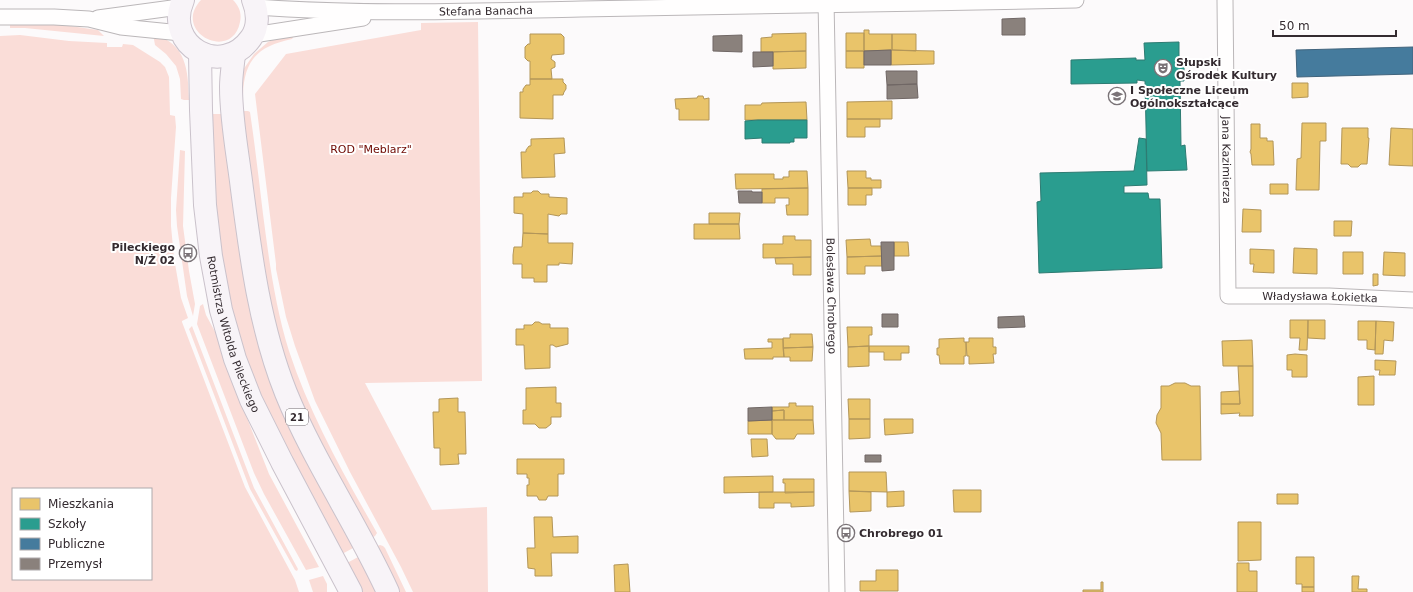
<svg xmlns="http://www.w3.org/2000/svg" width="1413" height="592" font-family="'DejaVu Sans',sans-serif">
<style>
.green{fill:#faddd8;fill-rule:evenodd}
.homes{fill:#e9c46a;stroke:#b39659}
.schools{fill:#2a9d8f;stroke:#2d7b72}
.public{fill:#457b9d;stroke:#40637c}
.industry{fill:#8a817c;stroke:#706765}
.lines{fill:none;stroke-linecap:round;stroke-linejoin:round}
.street-casing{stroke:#bbb7b9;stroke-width:17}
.primary-casing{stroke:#cac2cb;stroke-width:24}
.street{stroke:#fffefe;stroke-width:15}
.primary{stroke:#f8f4f8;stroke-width:22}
.labels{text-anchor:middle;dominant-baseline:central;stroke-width:4;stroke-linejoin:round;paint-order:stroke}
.shield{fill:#fff;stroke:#716b6e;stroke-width:1}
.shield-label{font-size:10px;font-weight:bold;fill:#342b30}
.street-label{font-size:11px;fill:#342b30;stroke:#fff}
.poi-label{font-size:11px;font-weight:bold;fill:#342b30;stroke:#fff;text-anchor:start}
.park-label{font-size:11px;fill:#6e0800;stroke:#fff}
</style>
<rect width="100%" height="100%" fill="#fcfafb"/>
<path class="green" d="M 201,0 L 233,0 C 239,6 242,13 240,22 C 232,63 171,32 201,0 Z
M 478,22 L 482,381 L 365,383 L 432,510 L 487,507 L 488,592 L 413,592 L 401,567 L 350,472 L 315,401 L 295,346 L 286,317 L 276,269 L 276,264 L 255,94 L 286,54 L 421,30 L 421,23 Z
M 10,24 L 63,25 L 98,30 L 104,36 L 25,28 L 10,28 Z
M 153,34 C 187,44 188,70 189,100 L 184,100 L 181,99 L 180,79 L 176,66 L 166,54 L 155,45 Z
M 20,35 L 69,41 L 107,43 L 107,47 L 122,47 L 123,44 L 133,45 L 160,62 L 165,67 L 169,77 L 170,115 L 175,116 L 176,127 L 171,198 L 171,226 L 174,258 L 181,298 L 188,318 L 182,321 L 182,322 L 245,487 L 295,580 L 299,592 L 0,592 L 0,36 ZM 13,489 L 151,489 L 151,579 L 13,579 Z
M 294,36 L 292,39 C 259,46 244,59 243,95 L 240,96 L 243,70 L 254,54 L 268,42 L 275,39 Z
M 242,111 L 248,111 L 250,112 C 255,146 259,180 263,214 C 269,260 275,306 289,351 C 310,415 344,475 377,533 L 375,536 L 370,539 L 323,452 L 289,374 L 269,307 Z
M 210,114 L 224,114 L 240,247 L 355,547 L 342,554 L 269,418 L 238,338 L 218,245 Z
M 180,150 L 185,151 L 183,226 L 189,271 L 195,304 L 193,316 L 187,296 L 177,226 L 176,210 Z
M 203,304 L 206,315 L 219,339 L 247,418 L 269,474 L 319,567 L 306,570 L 264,494 L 254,473 L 197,324 L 200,306 Z
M 192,326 L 254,488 L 298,569 L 297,571 L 295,570 L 250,489 L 189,329 Z
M 380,545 L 383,546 L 385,548 L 406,592 L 397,592 L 375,547 Z
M 360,556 L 377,592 L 361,592 L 347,563 Z
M 323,576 L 327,584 L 327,592 L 313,592 L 309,580 Z"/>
<path class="homes" d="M 864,30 L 869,30 L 869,34 L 892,34 L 892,50 L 864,51 Z
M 806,33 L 806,51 L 761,52 L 761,38 L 772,37 L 772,34 Z
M 846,33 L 864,33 L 864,51 L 846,51 Z
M 530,34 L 561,34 L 564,37 L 564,54 L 552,55 L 551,59 L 555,62 L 555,67 L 551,69 L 552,79 L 530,79 L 530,61 L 528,61 L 525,58 L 525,47 L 528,44 L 530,44 Z
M 892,34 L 916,34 L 916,51 L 892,50 Z
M 891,50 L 934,51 L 934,64 L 891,65 Z
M 806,51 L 806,68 L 773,69 L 773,52 Z
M 846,51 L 864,51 L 864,68 L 846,68 Z
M 530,79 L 563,79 L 563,82 L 566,85 L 566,89 L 564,92 L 563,95 L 553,95 L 553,119 L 520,118 L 520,92 L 523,92 L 523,89 L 526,85 L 530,85 Z
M 1292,83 L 1308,83 L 1308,97 L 1292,98 Z
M 698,96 L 703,96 L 704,99 L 709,98 L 709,120 L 679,120 L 679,109 L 676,109 L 675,99 L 697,98 Z
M 892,101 L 892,119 L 847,119 L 847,102 Z
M 806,102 L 807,120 L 745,120 L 745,105 L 761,105 L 762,103 Z
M 847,119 L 880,119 L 880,127 L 865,127 L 865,137 L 847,137 Z
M 1302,123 L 1326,123 L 1326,141 L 1320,141 L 1319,190 L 1296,190 L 1297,159 L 1301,158 Z
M 1251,124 L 1260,124 L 1260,138 L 1267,138 L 1267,141 L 1273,141 L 1274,165 L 1252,165 L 1251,154 L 1250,152 L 1251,149 Z
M 1342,128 L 1368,128 L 1368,138 L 1369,138 L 1367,164 L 1361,164 L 1358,167 L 1351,167 L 1348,164 L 1341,164 Z
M 1391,128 L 1413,129 L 1413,166 L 1389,165 Z
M 564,138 L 565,153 L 554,154 L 555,177 L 522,178 L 521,152 L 526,152 L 526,150 L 529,146 L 531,146 L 531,139 Z
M 789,171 L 807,171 L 808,188 L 736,189 L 735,174 L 774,174 L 774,179 L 783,179 L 783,177 L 789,177 Z
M 847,171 L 866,171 L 866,178 L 871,178 L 871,180 L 881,180 L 881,188 L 848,188 Z
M 1270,184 L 1288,184 L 1288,194 L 1270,194 Z
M 808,188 L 808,215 L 787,215 L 786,205 L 789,205 L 789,198 L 775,198 L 775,203 L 762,203 L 762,189 Z
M 848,188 L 872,188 L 872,195 L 866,195 L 866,205 L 848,205 Z
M 533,191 L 538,191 L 541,194 L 549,194 L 549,197 L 567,198 L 567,214 L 561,214 L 559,216 L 548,214 L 548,234 L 523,233 L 523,214 L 514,213 L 514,197 L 523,197 L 523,193 L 531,193 Z
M 1243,209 L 1261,210 L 1261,232 L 1242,232 Z
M 709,213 L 740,213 L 739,224 L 709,224 Z
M 1334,221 L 1352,221 L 1351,236 L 1334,236 Z
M 694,224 L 739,224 L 740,239 L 694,239 Z
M 523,233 L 548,234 L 548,243 L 573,243 L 572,264 L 559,263 L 559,265 L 547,265 L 547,282 L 534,282 L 534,278 L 522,278 L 522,264 L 513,264 L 513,255 L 514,247 L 522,247 Z
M 783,236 L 795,236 L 795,240 L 811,240 L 811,257 L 763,258 L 763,244 L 783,244 Z
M 870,239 L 871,246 L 881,246 L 882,256 L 847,257 L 846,240 Z
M 894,242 L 908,242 L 909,256 L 894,256 Z
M 1294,248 L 1317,249 L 1317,274 L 1293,273 Z
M 1250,249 L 1274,250 L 1274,273 L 1253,272 L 1254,264 L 1250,264 Z
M 1343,252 L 1363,252 L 1363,274 L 1343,274 Z
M 1384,252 L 1405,253 L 1405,276 L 1383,275 Z
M 882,256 L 882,266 L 865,266 L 865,274 L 847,274 L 847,257 Z
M 811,257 L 811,275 L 793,275 L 793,264 L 776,264 L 775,258 Z
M 1373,274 L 1378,274 L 1378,285 L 1373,286 Z
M 1290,320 L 1308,320 L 1307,350 L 1299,350 L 1300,338 L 1290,338 Z
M 1308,320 L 1325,320 L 1325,339 L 1308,338 Z
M 1358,321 L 1376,321 L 1375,350 L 1367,349 L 1367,340 L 1358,340 Z
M 1376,321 L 1394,322 L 1393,341 L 1384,340 L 1383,354 L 1375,354 Z
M 535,322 L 539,322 L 542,324 L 550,324 L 550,328 L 568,328 L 568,344 L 556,347 L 553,345 L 550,345 L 550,368 L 525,369 L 524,345 L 516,345 L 516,329 L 524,329 L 524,325 L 532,325 Z
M 847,327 L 872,327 L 872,335 L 869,335 L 869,346 L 848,347 Z
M 790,334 L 812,334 L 813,347 L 783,348 L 783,338 L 790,338 Z
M 964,338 L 964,342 L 966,342 L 966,356 L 964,356 L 964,364 L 940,364 L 939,355 L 937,355 L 937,348 L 939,348 L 939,339 Z
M 969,338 L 993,338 L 993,347 L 996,347 L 996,354 L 993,354 L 994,363 L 969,364 L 969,356 L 967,356 L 966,342 L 969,342 Z
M 768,339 L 783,339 L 784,357 L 773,357 L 773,359 L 745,359 L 744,349 L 772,348 L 772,342 L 768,342 Z
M 1252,340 L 1253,366 L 1223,366 L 1222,341 Z
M 869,346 L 909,346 L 909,353 L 901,353 L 901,360 L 884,360 L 884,352 L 869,352 Z
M 869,346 L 869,366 L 848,367 L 848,347 Z
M 813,347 L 812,361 L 790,361 L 790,357 L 784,357 L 783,348 Z
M 1295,354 L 1307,355 L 1307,377 L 1292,377 L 1292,370 L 1287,370 L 1287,355 Z
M 1375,360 L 1396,361 L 1395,375 L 1379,375 L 1380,370 L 1375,370 Z
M 1238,366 L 1253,366 L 1253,416 L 1239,416 L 1240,413 L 1221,414 L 1221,404 L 1240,404 Z
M 1374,376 L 1374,405 L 1358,405 L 1358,377 Z
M 1175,383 L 1185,383 L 1191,386 L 1200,386 L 1201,460 L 1162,460 L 1161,433 L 1156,423 L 1157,415 L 1161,408 L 1161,386 L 1169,386 Z
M 556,387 L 556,403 L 561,403 L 561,417 L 551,417 L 551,424 L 546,428 L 539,428 L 535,424 L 523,424 L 523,410 L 526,410 L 526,388 Z
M 1239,391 L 1240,404 L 1221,404 L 1221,392 Z
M 458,398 L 458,412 L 465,412 L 466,454 L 458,454 L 459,464 L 440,465 L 440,448 L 434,448 L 433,412 L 439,412 L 439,399 Z
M 848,399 L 870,399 L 870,419 L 849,419 Z
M 789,403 L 796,403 L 796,406 L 813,406 L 813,420 L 784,420 L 784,410 L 772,411 L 772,407 L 789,407 Z
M 784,410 L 784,420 L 772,420 L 772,411 Z
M 849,419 L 870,419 L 870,438 L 849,439 Z
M 884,419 L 913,419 L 913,433 L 885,435 Z
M 772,420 L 813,420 L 814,434 L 797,434 L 794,439 L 776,439 L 772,434 Z
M 772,420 L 772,434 L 748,434 L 748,421 Z
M 751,439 L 767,439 L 768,456 L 752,457 Z
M 517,459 L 564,459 L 564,474 L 558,474 L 558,496 L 548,496 L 546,500 L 539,500 L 537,496 L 527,496 L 527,485 L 529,485 L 529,478 L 527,478 L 527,474 L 517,474 Z
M 849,472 L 886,472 L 887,492 L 849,491 Z
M 773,476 L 773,492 L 724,493 L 724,477 Z
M 783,479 L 814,479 L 814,492 L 785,493 L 785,483 L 783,483 Z
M 953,490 L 981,490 L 981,512 L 954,512 Z
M 849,491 L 871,492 L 871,511 L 850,512 Z
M 904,491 L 904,506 L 887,507 L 887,492 Z
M 759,492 L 814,492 L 814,506 L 791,507 L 791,503 L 774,503 L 774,508 L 759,508 Z
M 1277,494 L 1298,494 L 1298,504 L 1277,504 Z
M 534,517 L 552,517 L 553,537 L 578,536 L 578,553 L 551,553 L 552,576 L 535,576 L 535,569 L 528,568 L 527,548 L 535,548 Z
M 1238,522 L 1261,522 L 1261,560 L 1238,561 Z
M 1296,557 L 1314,557 L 1314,587 L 1302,587 L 1302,584 L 1296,584 Z
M 1237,563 L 1249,563 L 1249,571 L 1257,571 L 1257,592 L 1237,592 Z
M 628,564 L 630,592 L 615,592 L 614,565 Z
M 876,570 L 898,570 L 898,591 L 860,591 L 860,581 L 876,581 Z
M 1352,576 L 1359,576 L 1358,589 L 1367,589 L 1367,592 L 1352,592 Z
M 1101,582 L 1103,582 L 1103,592 L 1083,592 L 1083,590 L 1101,590 Z
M 1302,587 L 1314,587 L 1314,592 L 1302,592 Z"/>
<path class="schools" d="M 1179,42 L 1179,58 L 1184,58 L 1184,81 L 1180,81 L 1181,146 L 1185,145 L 1187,170 L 1147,171 L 1145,81 L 1137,80 L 1137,83 L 1071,84 L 1071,60 L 1136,58 L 1136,60 L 1145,60 L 1144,43 Z
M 758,120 L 807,120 L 807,138 L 794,138 L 794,142 L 790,142 L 790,143 L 762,143 L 762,138 L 745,139 L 745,121 Z
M 1139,138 L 1146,139 L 1147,185 L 1124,186 L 1124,193 L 1148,193 L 1149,199 L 1160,199 L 1162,268 L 1039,273 L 1037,202 L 1041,201 L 1040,173 L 1134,171 Z"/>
<path class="public" d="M 1413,47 L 1413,74 L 1297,77 L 1296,50 Z"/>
<path class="industry" d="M 1025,18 L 1025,35 L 1002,35 L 1002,19 Z
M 742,35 L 742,52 L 713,51 L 713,36 Z
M 891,50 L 891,65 L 864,65 L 864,51 Z
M 753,52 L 773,52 L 773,66 L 753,67 Z
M 886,71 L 917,71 L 917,84 L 887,85 Z
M 917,84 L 918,98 L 887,99 L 887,85 Z
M 738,191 L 752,191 L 752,192 L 762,192 L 762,203 L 739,203 Z
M 881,242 L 894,242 L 894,270 L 882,271 Z
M 882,314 L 898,314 L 898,327 L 882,327 Z
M 1024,316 L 1025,327 L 998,328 L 998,317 Z
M 772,407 L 772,420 L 748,421 L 748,408 Z
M 865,455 L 881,455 L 881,462 L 865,462 Z"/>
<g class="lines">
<defs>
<g id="street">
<path id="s1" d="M 826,0 L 837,592"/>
<path id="s2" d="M 1225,0 L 1228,296 L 1329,296 L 1413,300"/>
<path id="s3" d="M 256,7 C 364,15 473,11 581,9 C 746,7 911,3 1076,0"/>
<path d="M 0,17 L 54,17 L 89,19 L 121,27 L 181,33"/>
<path d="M 98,18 L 179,7"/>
<path d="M 253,35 L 363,18"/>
</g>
<g id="primary">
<path d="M 183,0 C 163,46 222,79 251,38 C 259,27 258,12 253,0"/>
<path id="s4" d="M 200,53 L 201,110 L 205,205 L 211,256 L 221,310 L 235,359 L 251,400 L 282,462 L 351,592"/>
<path d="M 234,54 C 233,65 231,76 231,87 C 231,121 238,155 242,189 C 251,258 260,328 286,393 C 314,462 357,524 388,592"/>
</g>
</defs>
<use href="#street" class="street-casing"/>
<use href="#primary" class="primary-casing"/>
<use href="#street" class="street"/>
<use href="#primary" class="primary"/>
</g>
<defs>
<symbol id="theatre-ring" viewBox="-11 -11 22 22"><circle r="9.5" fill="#fff" stroke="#7a7377" stroke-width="1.5"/><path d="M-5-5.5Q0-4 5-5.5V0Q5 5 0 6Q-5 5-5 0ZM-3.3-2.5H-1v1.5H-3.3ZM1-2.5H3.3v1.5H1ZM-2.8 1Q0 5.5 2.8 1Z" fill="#7a7377"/></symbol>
<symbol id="school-ring" viewBox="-11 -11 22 22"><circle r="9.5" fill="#fff" stroke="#7a7377" stroke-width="1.5"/><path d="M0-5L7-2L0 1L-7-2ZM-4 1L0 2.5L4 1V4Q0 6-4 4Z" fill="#7a7377"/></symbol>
<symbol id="bus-ring" viewBox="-11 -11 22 22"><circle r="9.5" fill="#fff" stroke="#7a7377" stroke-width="1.5"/><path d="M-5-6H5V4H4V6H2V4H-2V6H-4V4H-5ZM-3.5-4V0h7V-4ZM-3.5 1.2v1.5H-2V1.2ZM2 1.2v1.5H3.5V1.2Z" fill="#7a7377"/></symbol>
</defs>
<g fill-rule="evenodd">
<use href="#theatre-ring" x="1153" y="58" width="20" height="20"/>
<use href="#school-ring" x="1107" y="86" width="20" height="20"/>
<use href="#bus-ring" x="178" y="243" width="20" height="20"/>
<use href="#bus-ring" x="836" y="523" width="20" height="20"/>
</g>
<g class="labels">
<rect class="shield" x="286" y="409" width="22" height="16" rx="3"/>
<g class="shield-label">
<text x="297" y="417">21</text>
</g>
<g class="street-label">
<text stroke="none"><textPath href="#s3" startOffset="230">Stefana Banacha</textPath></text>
<text stroke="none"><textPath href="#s2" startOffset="160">Jana Kazimierza</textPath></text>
<text stroke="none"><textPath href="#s1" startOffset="296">Bolesława Chrobrego</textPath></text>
<text stroke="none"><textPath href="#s2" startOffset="388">Władysława Łokietka</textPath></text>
<text stroke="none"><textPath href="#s4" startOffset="285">Rotmistrza Witolda Pileckiego</textPath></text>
</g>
<g class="poi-label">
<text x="1176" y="62">Słupski<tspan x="1176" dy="13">Ośrodek Kultury</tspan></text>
<text x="1130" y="90">I Społeczne Liceum<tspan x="1130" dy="13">Ogólnokształcące</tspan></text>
<text x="175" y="247" text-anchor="end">Pileckiego<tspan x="175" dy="13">N/Ż 02</tspan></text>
<text x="859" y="533">Chrobrego 01</text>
</g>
<g class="park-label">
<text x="371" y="149">ROD "Meblarz"</text>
</g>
</g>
<rect x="12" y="488" width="140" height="92" fill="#ffffff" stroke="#aeaaac"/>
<rect x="20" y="498" width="20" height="12" fill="#e9c46a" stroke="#aeaaac"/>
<text x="48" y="508" font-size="12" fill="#342b30">Mieszkania</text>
<rect x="20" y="518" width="20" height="12" fill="#2a9d8f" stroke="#aeaaac"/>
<text x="48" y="528" font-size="12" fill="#342b30">Szkoły</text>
<rect x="20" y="538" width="20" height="12" fill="#457b9d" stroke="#aeaaac"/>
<text x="48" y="548" font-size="12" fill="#342b30">Publiczne</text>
<rect x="20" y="558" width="20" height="12" fill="#8a817c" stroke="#aeaaac"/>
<text x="48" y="568" font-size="12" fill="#342b30">Przemysł</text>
<path d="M1273 30v6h123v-6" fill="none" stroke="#342b30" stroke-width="2"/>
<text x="1279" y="30" font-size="12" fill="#342b30" stroke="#ffffff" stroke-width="3" paint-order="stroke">50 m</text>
</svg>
